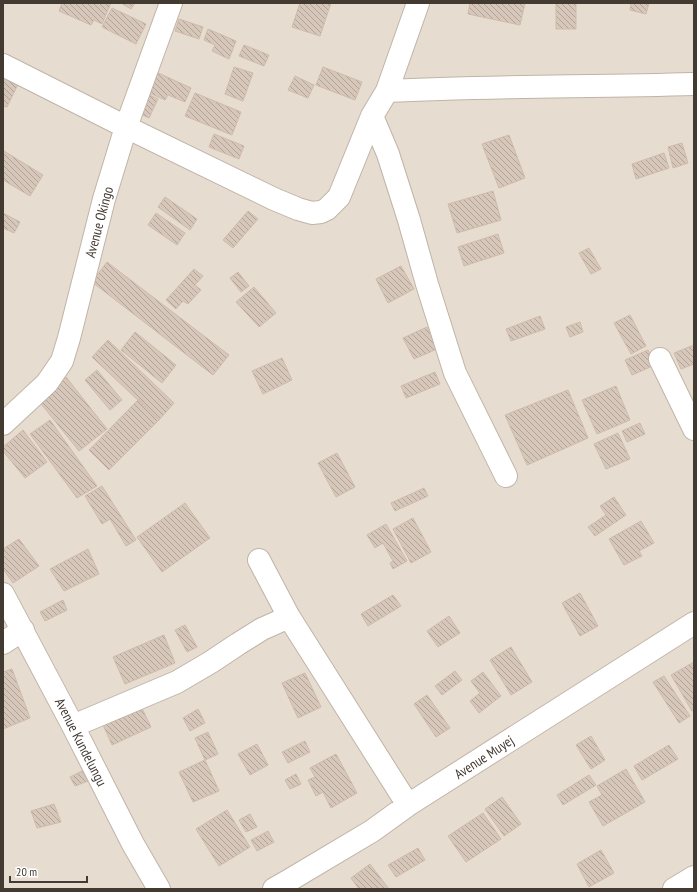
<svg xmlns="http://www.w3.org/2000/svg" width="697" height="892" font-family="'PT Sans Narrow',sans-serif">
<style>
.residential{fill:#e6dccf}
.building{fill:url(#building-back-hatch);stroke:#cfbbaa}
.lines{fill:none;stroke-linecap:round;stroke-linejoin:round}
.minor-casing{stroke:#c0b4a7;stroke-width:24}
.minor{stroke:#fff;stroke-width:22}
.labels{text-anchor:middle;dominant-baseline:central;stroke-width:3;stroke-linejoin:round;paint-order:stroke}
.street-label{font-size:14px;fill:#433a32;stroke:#fff}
</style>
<defs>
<pattern id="building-back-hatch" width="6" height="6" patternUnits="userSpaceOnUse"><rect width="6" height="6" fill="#d7c7ba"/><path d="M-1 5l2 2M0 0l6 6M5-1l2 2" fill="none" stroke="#b0a398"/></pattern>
</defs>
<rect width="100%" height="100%" fill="#f2ebe2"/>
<path class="residential" d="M 3,3 L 694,3 L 694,889 L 3,889 Z"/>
<path class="building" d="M 62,3 L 111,3 L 102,24 L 94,20 L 91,25 L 59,11 Z
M 121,3 L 135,3 L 131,9 Z
M 300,3 L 331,3 L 320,36 L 292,27 Z
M 470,3 L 525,3 L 520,25 L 468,14 Z
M 556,3 L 576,3 L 576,29 L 556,29 Z
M 631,3 L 649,3 L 646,14 L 630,10 Z
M 112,8 L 146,24 L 136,44 L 102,27 Z
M 179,19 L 203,27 L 199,39 L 175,31 Z
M 208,29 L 236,41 L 229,59 L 212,51 L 215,45 L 204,40 Z
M 244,45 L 269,55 L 264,66 L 239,56 Z
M 234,67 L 253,73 L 243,101 L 225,94 Z
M 323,67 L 362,82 L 355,100 L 316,85 Z
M 3,68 L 21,78 L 7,107 L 3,106 Z
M 154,71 L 191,88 L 185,102 L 168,95 L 165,100 L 145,91 Z
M 295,76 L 314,85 L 308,98 L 288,90 Z
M 145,93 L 158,99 L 149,118 L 136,112 Z
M 195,93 L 241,112 L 232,135 L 185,116 Z
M 214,134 L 244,146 L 239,159 L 209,147 Z
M 509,135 L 525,178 L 499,188 L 482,144 Z
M 682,143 L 688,163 L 673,168 L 668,147 Z
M 4,151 L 43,175 L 30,196 L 3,180 Z
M 664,153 L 669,168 L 636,179 L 632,164 Z
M 493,191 L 501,220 L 457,233 L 448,204 Z
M 165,197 L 197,219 L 190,230 L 158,207 Z
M 248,211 L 258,219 L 233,248 L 223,240 Z
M 3,213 L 20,222 L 14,233 L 3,228 Z
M 156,213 L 185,233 L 177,245 L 148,225 Z
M 498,234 L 504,253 L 464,266 L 458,247 Z
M 589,248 L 601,269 L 591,274 L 579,253 Z
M 107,262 L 229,355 L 213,375 L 92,282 Z
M 401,266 L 414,289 L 388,303 L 376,279 Z
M 194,269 L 203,276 L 195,285 L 201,290 L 188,304 L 183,301 L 176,309 L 166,300 Z
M 238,272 L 249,286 L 241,292 L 230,278 Z
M 254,287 L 276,313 L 259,327 L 236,302 Z
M 630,315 L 646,346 L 631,354 L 614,323 Z
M 540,316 L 545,329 L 511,341 L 506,329 Z
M 580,322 L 583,332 L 570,337 L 566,327 Z
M 427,327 L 437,349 L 414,359 L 403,338 Z
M 135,332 L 176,365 L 162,383 L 121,350 Z
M 108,340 L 174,403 L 159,420 L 92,357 Z
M 694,345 L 694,364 L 681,369 L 674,353 Z
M 648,350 L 655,365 L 632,375 L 625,360 Z
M 282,358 L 292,380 L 263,394 L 252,371 Z
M 97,370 L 122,400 L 110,410 L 85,380 Z
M 435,372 L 440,384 L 406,398 L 401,386 Z
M 66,377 L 107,429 L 79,451 L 38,400 Z
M 616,386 L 630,420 L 597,434 L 582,400 Z
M 568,390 L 588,438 L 527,465 L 505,415 Z
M 139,399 L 159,420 L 109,470 L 89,450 Z
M 50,420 L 97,486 L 77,498 L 30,434 Z
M 640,423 L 645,434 L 627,442 L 622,431 Z
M 23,430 L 47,462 L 25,478 L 3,451 L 3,447 Z
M 618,433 L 630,459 L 606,469 L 594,444 Z
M 337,453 L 355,487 L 336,497 L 318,463 Z
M 102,486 L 136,540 L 126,546 L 110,519 L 102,524 L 85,496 Z
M 424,488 L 428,496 L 395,511 L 391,503 Z
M 614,497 L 626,515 L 595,536 L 588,527 L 606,515 L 600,506 Z
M 185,503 L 210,538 L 162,572 L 137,537 Z
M 413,518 L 431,552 L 411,563 L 393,529 Z
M 641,521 L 654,543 L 639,551 L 642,556 L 624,565 L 609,539 Z
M 386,524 L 407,561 L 393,569 L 390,563 L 393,561 L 383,543 L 375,548 L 367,535 Z
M 19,539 L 39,566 L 13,583 L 3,569 L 3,549 Z
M 88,549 L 99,574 L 64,591 L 50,569 Z
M 580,593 L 598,626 L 580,636 L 562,603 Z
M 393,595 L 401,606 L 368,626 L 361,614 Z
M 63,600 L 67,610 L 45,621 L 40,612 Z
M 449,616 L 460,633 L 438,647 L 427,631 Z
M 185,625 L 197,647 L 187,652 L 175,630 Z
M 164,635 L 175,663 L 125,684 L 113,657 Z
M 511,647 L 532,682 L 511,695 L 490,660 Z
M 694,662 L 694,710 L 692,711 L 671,675 Z
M 12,669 L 30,718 L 3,729 L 3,672 Z
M 455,671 L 462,680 L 442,695 L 435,686 Z
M 483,672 L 501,696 L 479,713 L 470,701 L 480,693 L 471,681 Z
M 305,673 L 321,707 L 298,718 L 282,683 Z
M 664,676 L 690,716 L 679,723 L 653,682 Z
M 427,695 L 450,728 L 436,737 L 414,704 Z
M 138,700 L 151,727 L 112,745 L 100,718 Z
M 198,709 L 205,723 L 190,731 L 183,718 Z
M 208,732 L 218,754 L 205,760 L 195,738 Z
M 591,736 L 605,760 L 591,769 L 576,745 Z
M 305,741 L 310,752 L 288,763 L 282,752 Z
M 257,744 L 268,765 L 250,775 L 238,754 Z
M 669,745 L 678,759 L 642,780 L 634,766 Z
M 336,754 L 357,793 L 331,808 L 323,792 L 316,796 L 308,780 L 315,777 L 310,768 Z
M 205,760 L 219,791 L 193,802 L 179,772 Z
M 626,769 L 645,802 L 603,826 L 589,802 L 602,795 L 597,786 Z
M 82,771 L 88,781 L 75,786 L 70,777 Z
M 296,774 L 301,784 L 290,789 L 285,780 Z
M 589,775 L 596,785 L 563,805 L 557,795 Z
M 502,797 L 521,824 L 504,836 L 485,809 Z
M 54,804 L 61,822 L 37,828 L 31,811 Z
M 227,810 L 250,847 L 219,866 L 196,829 Z
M 483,813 L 501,839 L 466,862 L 448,836 Z
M 250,814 L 257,827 L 246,832 L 239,820 Z
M 268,831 L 274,842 L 257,851 L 251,840 Z
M 418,848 L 425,860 L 396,877 L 388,865 Z
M 601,850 L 614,873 L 589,887 L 577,864 Z
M 370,864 L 389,889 L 359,889 L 351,878 Z"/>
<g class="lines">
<defs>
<path id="minor" d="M 3,65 L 126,127 L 274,199 L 298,209 L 312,213 L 321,212 L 327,209 L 339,197 L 372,116 L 387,91 L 418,3
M 387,91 C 489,86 592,87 694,84
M 372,116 L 388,154 L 409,220 L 427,284 L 455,373 L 506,476
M 660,359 L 694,429
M 3,424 L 47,383 L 62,361 L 69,338 L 104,199 L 126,127 L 171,3
M 259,560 L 289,617 L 408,805
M 3,594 L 73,726 L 133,844 L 159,889
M 3,643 L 23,630
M 73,726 L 177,682 L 211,662 L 238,644 L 262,629 L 289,617
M 274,889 L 288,881 L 372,831 L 408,805 L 694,623
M 674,889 L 694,877"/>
</defs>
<use href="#minor" class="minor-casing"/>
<use href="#minor" class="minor"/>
</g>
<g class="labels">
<g class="street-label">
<text transform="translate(99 222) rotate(-75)">Avenue Okingo</text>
<text transform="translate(81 742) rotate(63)">Avenue Kundelungu</text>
<text transform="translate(484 757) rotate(-33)">Avenue Muyej</text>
</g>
</g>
<rect width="697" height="892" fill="none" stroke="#433a32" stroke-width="8"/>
<path d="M10 876v6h77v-6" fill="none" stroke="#433a32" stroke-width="2"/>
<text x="16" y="876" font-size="12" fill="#433a32" stroke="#ffffff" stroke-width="3" paint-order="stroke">20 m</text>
</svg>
